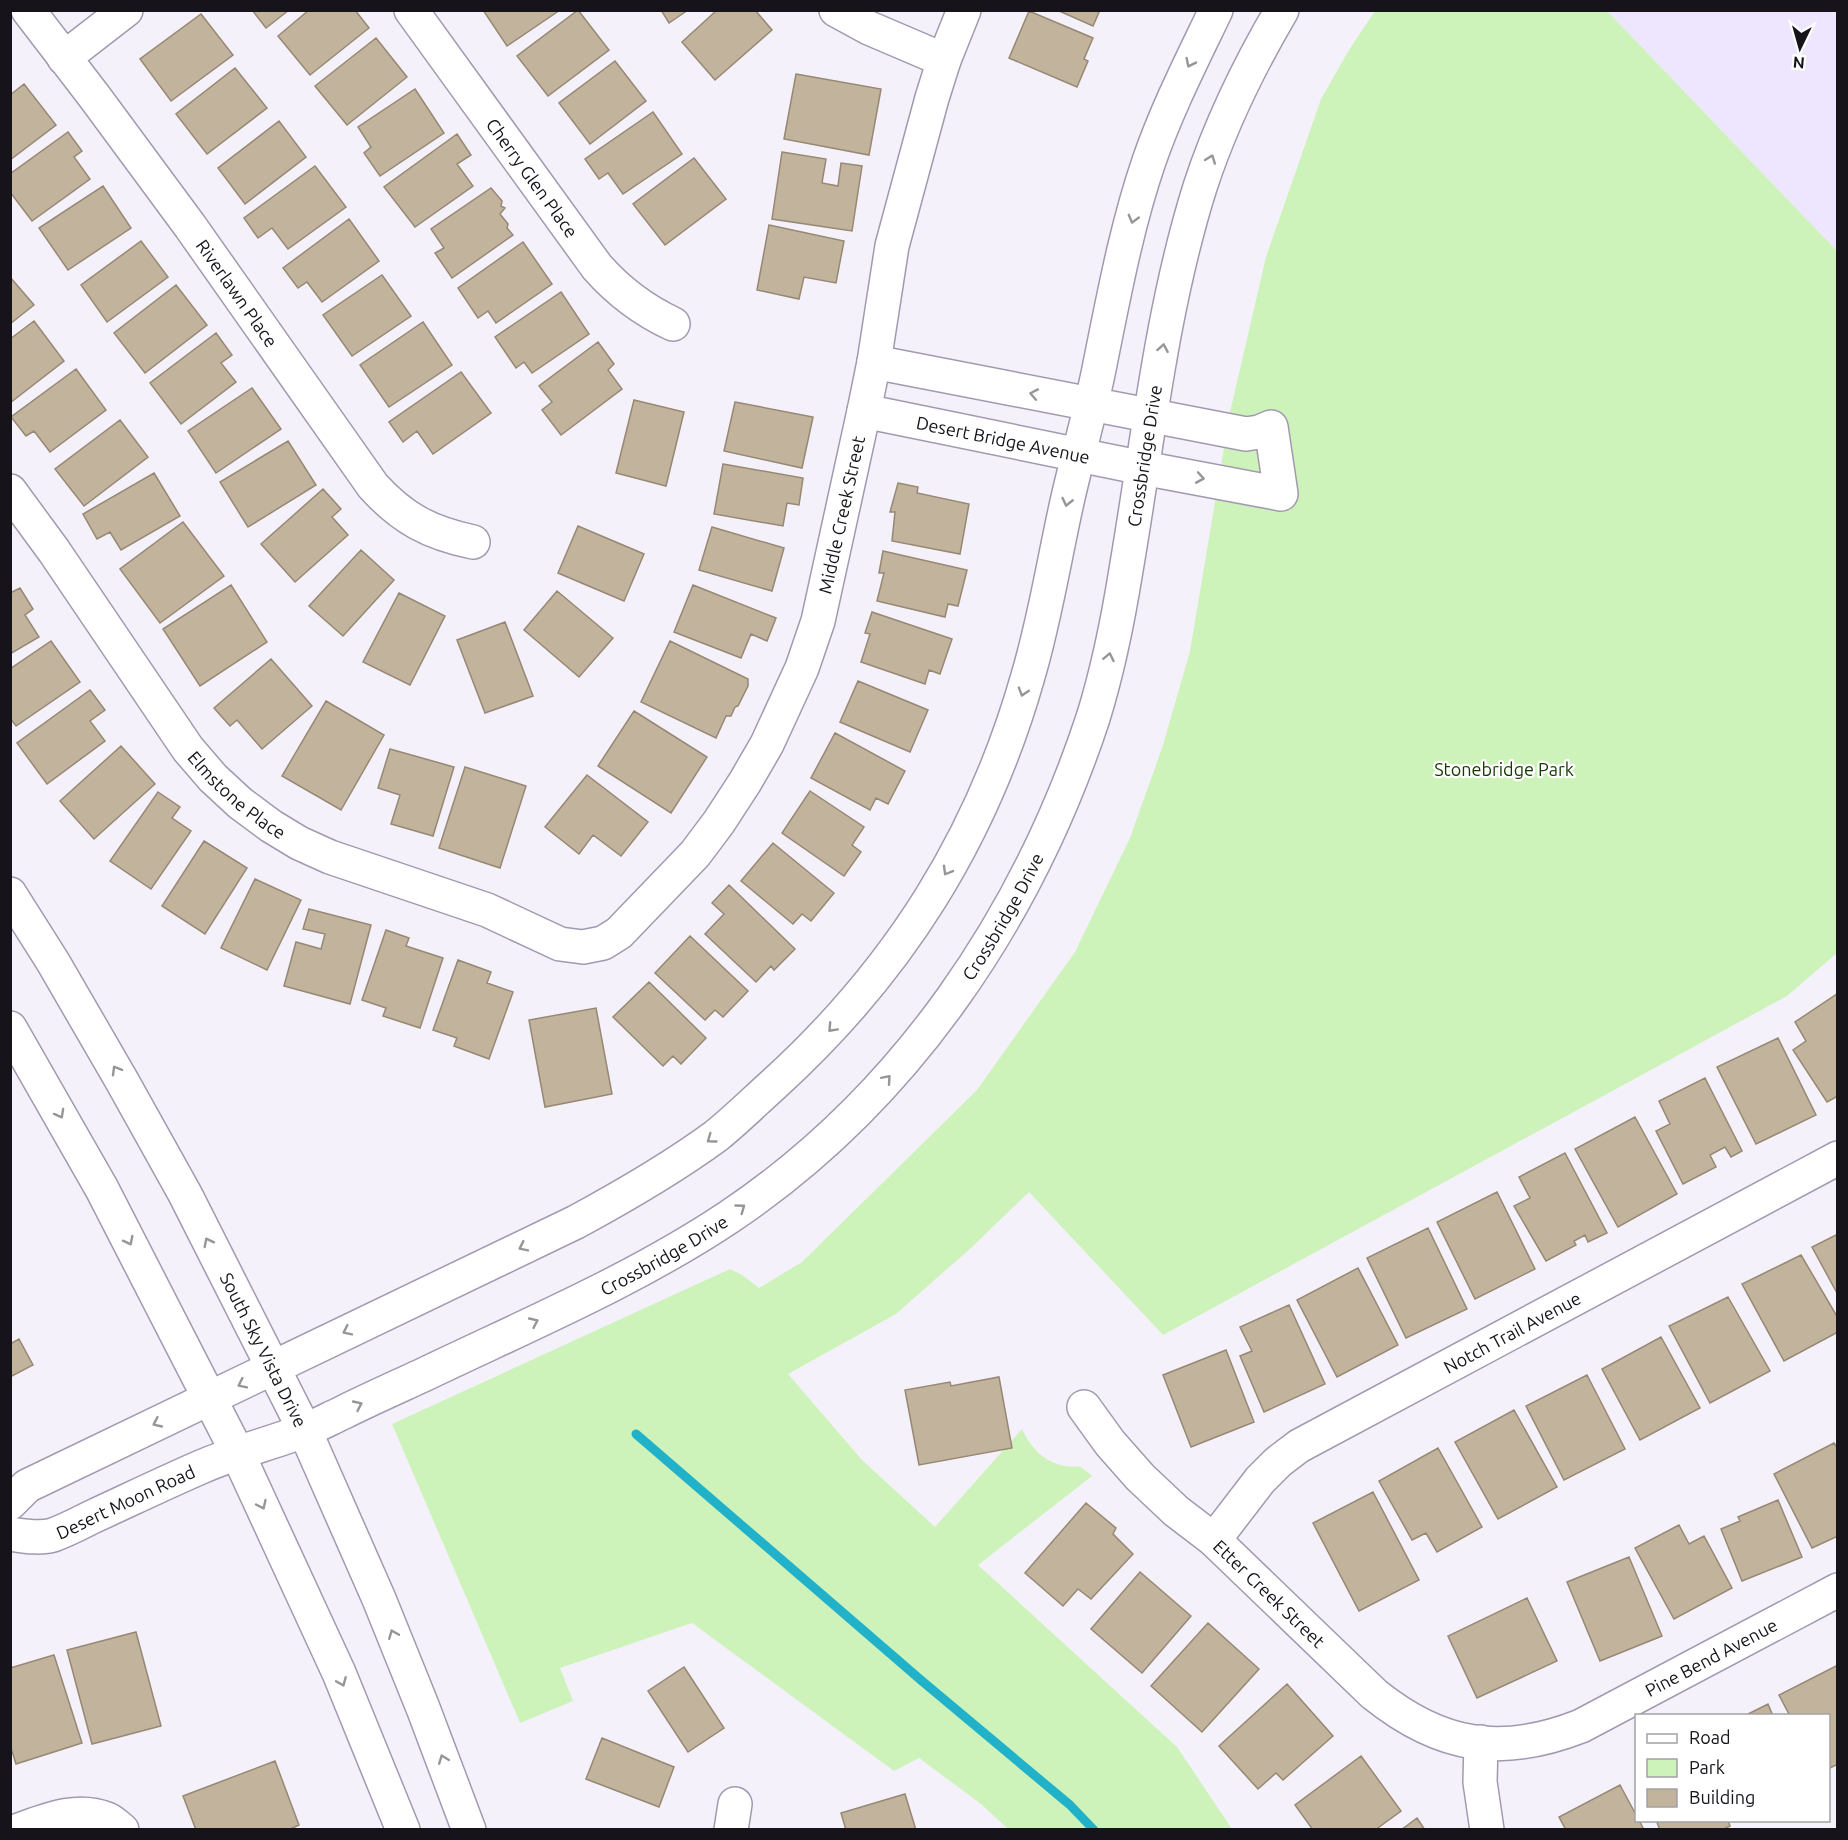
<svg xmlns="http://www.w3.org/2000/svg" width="1848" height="1840" font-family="Ubuntu,sans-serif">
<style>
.built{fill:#eee5fe}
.green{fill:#cdf3bb}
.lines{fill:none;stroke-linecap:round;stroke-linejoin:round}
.stream{stroke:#21b2ca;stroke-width:9}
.building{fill:#c2b39d;stroke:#968873;stroke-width:1.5}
.minor-casing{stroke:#a299b0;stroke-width:36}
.major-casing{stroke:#a299b0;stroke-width:36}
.minor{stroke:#fff;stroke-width:33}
.major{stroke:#fff;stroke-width:33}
.oneway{stroke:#969598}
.labels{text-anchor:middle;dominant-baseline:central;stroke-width:4.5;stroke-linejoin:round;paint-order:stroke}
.street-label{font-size:18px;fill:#16131b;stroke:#fff}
.park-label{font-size:18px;fill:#183801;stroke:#fff}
</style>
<rect width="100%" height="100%" fill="#f5f1fb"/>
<path class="built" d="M 1607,11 L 1837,11 L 1837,251 Z"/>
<path class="green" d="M 1375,11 L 1607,11 L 1837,251 L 1837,953 L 1787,996 L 1163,1335 L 1029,1192 L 972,1247 L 896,1314 L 788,1374 L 862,1460 L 935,1527 L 1022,1429 C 1031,1448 1044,1462 1065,1466 C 1069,1467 1076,1466 1080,1467 C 1084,1469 1089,1473 1092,1476 L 978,1565 L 1177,1747 L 1232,1829 L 1008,1829 L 981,1804 L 919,1758 L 894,1771 L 692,1623 L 560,1668 L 573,1701 L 520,1723 L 392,1424 L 730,1269 L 742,1275 L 759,1288 L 802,1262 L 977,1090 L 1075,952 L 1130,838 L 1163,745 L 1190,651 L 1230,412 L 1266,257 L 1321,99 L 1349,50 Z"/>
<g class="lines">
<path class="stream" d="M 636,1434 L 922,1681 L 1070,1805 L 1094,1830"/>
</g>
<path class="building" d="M 252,10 L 289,10 L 266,28 Z
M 309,10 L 355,10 L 369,28 L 310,75 L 278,36 Z
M 483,10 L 560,10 L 507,46 Z
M 578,10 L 609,50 L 548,96 L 517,56 Z
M 661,10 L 688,10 L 669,23 Z
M 717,10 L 755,10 L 772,30 L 715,80 L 682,42 Z
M 1057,10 L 1100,10 L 1093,26 Z
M 1029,11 L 1093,38 L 1084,59 L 1088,61 L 1077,87 L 1009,58 Z
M 201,14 L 233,55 L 171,101 L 140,59 Z
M 376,38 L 407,77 L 347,125 L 315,86 Z
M 615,61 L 646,101 L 590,144 L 559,103 Z
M 235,68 L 267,108 L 207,154 L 176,114 Z
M 796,74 L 881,89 L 869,155 L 784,139 Z
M 24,84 L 56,125 L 10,160 L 10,95 Z
M 415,89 L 444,133 L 380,176 L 364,153 L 371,147 L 358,127 Z
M 653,112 L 682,154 L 623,194 L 608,173 L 599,179 L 585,159 Z
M 279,121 L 306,157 L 245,204 L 218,168 Z
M 68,132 L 82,151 L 74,157 L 90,179 L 32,221 L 10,192 L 10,174 Z
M 457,134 L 471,155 L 457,164 L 473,186 L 415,227 L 384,187 Z
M 782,152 L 826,159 L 822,183 L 838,186 L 841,163 L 862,166 L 852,231 L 772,219 Z
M 694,158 L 726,199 L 665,245 L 633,204 Z
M 315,166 L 346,207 L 288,249 L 272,228 L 258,238 L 244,218 Z
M 103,186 L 131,228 L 68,270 L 39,228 Z
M 491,188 L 502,201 L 501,206 L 505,208 L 500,214 L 508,224 L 507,228 L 513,235 L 452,278 L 435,253 L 444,248 L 431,229 Z
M 349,219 L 379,261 L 322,302 L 307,282 L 298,288 L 283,268 Z
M 769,225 L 844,241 L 836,283 L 804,277 L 799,299 L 757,290 Z
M 141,241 L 168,277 L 107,322 L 81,285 Z
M 523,242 L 552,284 L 496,323 L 488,311 L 478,318 L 458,288 Z
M 382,275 L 411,316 L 352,356 L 323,315 Z
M 10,277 L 34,305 L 10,324 Z
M 176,285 L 207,325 L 145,373 L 114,333 Z
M 561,292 L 589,334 L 532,373 L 524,362 L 516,368 L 495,337 Z
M 34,321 L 64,361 L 10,403 L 10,339 Z
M 423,322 L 452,365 L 389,407 L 360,365 Z
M 216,333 L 232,355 L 221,363 L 236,382 L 181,424 L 150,383 Z
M 598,342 L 614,364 L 608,370 L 622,389 L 561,435 L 542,410 L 552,402 L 539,386 Z
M 76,369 L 106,410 L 50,452 L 34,431 L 26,436 L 11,417 Z
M 461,372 L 491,413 L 433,454 L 417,431 L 403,442 L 389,422 Z
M 252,388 L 281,429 L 216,473 L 188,431 Z
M 634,400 L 684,412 L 666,486 L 616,473 Z
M 735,402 L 813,417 L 802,468 L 724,451 Z
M 120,420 L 148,457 L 84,506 L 55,469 Z
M 288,441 L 316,485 L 248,527 L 220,482 Z
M 723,464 L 803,478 L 799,505 L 787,503 L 783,526 L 714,514 Z
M 154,473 L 180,516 L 121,550 L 110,532 L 97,539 L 83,514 Z
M 898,483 L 918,487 L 917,493 L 969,504 L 960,554 L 892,541 L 895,512 L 890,512 Z
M 323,489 L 341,509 L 332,517 L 348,535 L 295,582 L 261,544 Z
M 183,522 L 224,576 L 160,623 L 120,569 Z
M 578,526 L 644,554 L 624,601 L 558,573 Z
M 712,527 L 784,548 L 772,591 L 699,570 Z
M 361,550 L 394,580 L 343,636 L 309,606 Z
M 883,551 L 967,570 L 958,606 L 948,604 L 945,617 L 877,601 L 884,573 L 879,573 Z
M 231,585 L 267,642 L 200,686 L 163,629 Z
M 693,585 L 776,618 L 767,641 L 751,634 L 741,658 L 674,632 Z
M 20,588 L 33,609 L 25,615 L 39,637 L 10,654 L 10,593 Z
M 557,591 L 613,638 L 579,677 L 524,630 Z
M 399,593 L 445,616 L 410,685 L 363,662 Z
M 872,612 L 952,639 L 940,674 L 929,670 L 925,684 L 861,662 L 870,634 L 865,633 Z
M 505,622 L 533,696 L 485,713 L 457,640 Z
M 51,641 L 80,682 L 16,726 L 10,718 L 10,669 Z
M 670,641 L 748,679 L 748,686 L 738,706 L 735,707 L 731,716 L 726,716 L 716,738 L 641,702 Z
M 271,659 L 312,706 L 262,749 L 237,720 L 230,726 L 214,708 Z
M 858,681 L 928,710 L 910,752 L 840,722 Z
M 90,690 L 105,710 L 90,721 L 105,741 L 47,784 L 17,743 Z
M 326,701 L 384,735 L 341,810 L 282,776 Z
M 634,711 L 707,757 L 671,813 L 598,766 Z
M 835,733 L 905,771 L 888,804 L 876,798 L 870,810 L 811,778 Z
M 121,746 L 155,784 L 94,839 L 60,801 Z
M 390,749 L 454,767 L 433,836 L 391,824 L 400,795 L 378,788 Z
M 465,767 L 526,786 L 500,868 L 439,848 Z
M 587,775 L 648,822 L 621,856 L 593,835 L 579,854 L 545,827 Z
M 810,791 L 864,827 L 852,845 L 861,852 L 844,876 L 782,833 Z
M 158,792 L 180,807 L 172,818 L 191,831 L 151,889 L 110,861 Z
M 204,841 L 247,868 L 205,934 L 162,906 Z
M 773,843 L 834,893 L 811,921 L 802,914 L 793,924 L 741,881 Z
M 255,879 L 301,900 L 267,970 L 221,948 Z
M 729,885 L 795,949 L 774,970 L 771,966 L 756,982 L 705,934 L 724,914 L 712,903 Z
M 309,909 L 371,925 L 350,1004 L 284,986 L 296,942 L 321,949 L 325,934 L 303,929 Z
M 386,930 L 409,938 L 406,946 L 443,958 L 420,1028 L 383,1016 L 386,1008 L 362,1000 Z
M 690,936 L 748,991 L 723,1017 L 715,1010 L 705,1020 L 655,973 Z
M 458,960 L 491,972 L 487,983 L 513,992 L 489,1059 L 454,1046 L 457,1038 L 433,1030 Z
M 649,982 L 706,1038 L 681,1064 L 673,1056 L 663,1066 L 613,1017 Z
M 1837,994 L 1838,1096 L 1827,1102 L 1793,1050 L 1806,1041 L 1795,1022 Z
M 596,1008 L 612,1094 L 545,1107 L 529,1020 Z
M 1778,1038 L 1816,1115 L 1756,1144 L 1717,1067 Z
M 1705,1078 L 1742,1151 L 1731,1157 L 1725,1147 L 1710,1155 L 1716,1167 L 1683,1184 L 1656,1131 L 1670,1124 L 1659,1101 Z
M 1635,1117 L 1677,1194 L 1618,1227 L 1575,1149 Z
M 1565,1153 L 1607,1233 L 1588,1242 L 1585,1235 L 1574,1241 L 1576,1245 L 1546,1261 L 1514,1206 L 1530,1198 L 1519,1177 Z
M 1497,1192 L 1535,1269 L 1475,1299 L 1437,1222 Z
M 1428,1228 L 1467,1309 L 1406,1338 L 1367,1258 Z
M 1838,1234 L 1838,1295 L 1812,1247 Z
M 1801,1255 L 1838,1318 L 1838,1332 L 1784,1361 L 1742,1284 Z
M 1358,1268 L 1398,1345 L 1337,1377 L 1297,1300 Z
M 1728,1297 L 1770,1371 L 1710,1403 L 1669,1326 Z
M 1289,1305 L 1325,1384 L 1264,1412 L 1240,1356 L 1252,1351 L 1240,1327 Z
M 1661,1337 L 1700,1408 L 1640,1440 L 1602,1369 Z
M 19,1339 L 33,1365 L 10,1377 L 10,1344 Z
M 1226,1350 L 1254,1422 L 1191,1447 L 1163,1375 Z
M 1587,1375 L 1625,1449 L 1564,1480 L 1526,1406 Z
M 999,1377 L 1012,1448 L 919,1465 L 905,1390 L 950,1382 L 951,1386 Z
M 1514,1410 L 1557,1487 L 1498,1519 L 1455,1442 Z
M 1834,1443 L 1838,1449 L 1838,1536 L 1812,1548 L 1774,1474 Z
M 1438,1448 L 1482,1527 L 1437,1552 L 1426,1533 L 1412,1540 L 1379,1481 Z
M 1373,1492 L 1419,1580 L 1359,1611 L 1313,1523 Z
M 1778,1500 L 1802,1557 L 1742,1581 L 1721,1529 L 1740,1521 L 1738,1517 Z
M 1086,1503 L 1116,1528 L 1113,1534 L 1133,1554 L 1091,1599 L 1078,1589 L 1063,1606 L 1025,1573 Z
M 1679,1525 L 1689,1544 L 1704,1536 L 1732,1588 L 1674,1619 L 1635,1548 Z
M 1629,1557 L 1662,1636 L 1600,1661 L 1567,1582 Z
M 1140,1572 L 1191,1616 L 1142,1673 L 1091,1629 Z
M 1527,1598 L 1557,1661 L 1477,1698 L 1448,1636 Z
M 1208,1623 L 1259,1669 L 1202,1732 L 1151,1686 Z
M 136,1632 L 161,1726 L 92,1744 L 67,1650 Z
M 54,1655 L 82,1743 L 16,1764 L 10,1745 L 10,1668 Z
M 1838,1665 L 1838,1764 L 1828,1769 L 1828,1716 L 1790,1716 L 1779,1695 Z
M 684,1667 L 724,1728 L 688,1752 L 648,1691 Z
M 1287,1684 L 1333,1736 L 1283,1780 L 1276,1773 L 1258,1789 L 1219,1746 Z
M 1768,1704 L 1773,1716 L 1744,1716 Z
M 602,1738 L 674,1767 L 659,1807 L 586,1779 Z
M 1361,1756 L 1401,1811 L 1375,1830 L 1313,1830 L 1295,1805 Z
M 275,1761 L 299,1825 L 288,1830 L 196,1830 L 183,1796 Z
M 1620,1785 L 1636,1815 L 1636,1820 L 1639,1820 L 1644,1830 L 1566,1830 L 1559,1817 Z
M 905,1794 L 916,1830 L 846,1830 L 841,1813 Z
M 1417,1818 L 1425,1830 L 1401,1830 Z
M 1656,1820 L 1728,1820 L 1730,1826 L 1722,1830 L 1660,1830 Z"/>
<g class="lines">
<defs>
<g id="minor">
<path id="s1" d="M 28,10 L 94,96 L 190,226 L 373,486 C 403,519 430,533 473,542"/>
<path id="s2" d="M 411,10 L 597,267 C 619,292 643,310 673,324"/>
<path d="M 836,10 L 869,28 L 944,60"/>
<path d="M 64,58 L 126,10"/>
<path id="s3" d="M 864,411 L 1143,468 L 1281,494 L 1271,427 L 1259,432 L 1246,434 L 874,362"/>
<path id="s4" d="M 10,491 L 54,551 L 188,749 L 213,778 L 240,803 L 271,826 L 299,843 L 330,857 L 487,910 L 560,944 L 583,947 L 603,943 L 619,933 L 695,854 L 719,822 L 745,782 L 767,744 L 802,668 L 818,621 L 864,411 L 874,362 L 892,246 L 932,98 L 944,60 L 964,10"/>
<path id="s5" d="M 1084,1407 L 1110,1443 L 1140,1477 L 1176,1511 L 1214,1540 L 1374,1694 C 1441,1748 1502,1757 1581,1726 L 1838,1590"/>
<path d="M 10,1503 L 27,1486 L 576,1222 C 624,1196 671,1169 716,1136 C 736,1120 755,1101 774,1084 C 899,970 982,838 1028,676 C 1045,619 1054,560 1067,502 C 1077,457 1090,414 1099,369 C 1113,300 1126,228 1149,161 C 1167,109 1192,60 1216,10"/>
<path id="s6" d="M 10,1534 C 24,1536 40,1539 53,1535 C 67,1530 80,1523 92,1517 C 129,1500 164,1483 201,1467 C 235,1452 269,1444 303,1431 C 316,1426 329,1419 342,1413 C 368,1400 395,1388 421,1376 C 525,1326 633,1281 729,1217 C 905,1099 1027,918 1093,718 C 1108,670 1118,620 1126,570 C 1148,442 1161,311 1200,187 C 1220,126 1249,66 1282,10"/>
<path id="s7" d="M 1214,1540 L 1260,1480 L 1278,1462 L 1299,1446 L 1838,1158"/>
<path d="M 1481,1742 L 1480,1782 L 1487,1830"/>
<path d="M 19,1830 C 47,1820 77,1807 107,1819 C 112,1821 117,1826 122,1830"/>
<path d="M 731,1830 L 735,1804"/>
</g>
<g id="major">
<path id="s8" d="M 10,894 L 53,962 L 122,1081 L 185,1194 L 305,1431 L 379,1599 L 423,1708 L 469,1830"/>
<path d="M 10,1028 L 102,1189 L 237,1452 L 339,1673 L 403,1830"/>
</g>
</defs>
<use href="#minor" class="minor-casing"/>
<use href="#major" class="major-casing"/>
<use href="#minor" class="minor"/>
<use href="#major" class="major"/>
</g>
<defs><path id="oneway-chevron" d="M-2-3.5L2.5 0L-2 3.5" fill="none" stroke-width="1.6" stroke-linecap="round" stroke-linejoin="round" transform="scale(1.5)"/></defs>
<g class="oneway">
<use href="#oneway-chevron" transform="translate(1190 63) rotate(116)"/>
<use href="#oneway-chevron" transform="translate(1211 159) rotate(-70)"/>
<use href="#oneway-chevron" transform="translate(1133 219) rotate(105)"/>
<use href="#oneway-chevron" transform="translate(1163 348) rotate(-80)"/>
<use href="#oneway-chevron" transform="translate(1034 394) rotate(-169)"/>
<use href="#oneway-chevron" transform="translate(1200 478) rotate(10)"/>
<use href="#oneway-chevron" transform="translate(1067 502) rotate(103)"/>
<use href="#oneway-chevron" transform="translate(1109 657) rotate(-78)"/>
<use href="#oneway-chevron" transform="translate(1023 692) rotate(107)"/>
<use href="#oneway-chevron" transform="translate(947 871) rotate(120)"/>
<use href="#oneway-chevron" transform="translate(832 1028) rotate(133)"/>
<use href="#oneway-chevron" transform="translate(116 1070) rotate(-120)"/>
<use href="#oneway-chevron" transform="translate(887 1079) rotate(-49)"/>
<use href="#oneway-chevron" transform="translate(60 1114) rotate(61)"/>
<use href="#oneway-chevron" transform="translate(711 1139) rotate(144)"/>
<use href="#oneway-chevron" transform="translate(741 1208) rotate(-36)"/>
<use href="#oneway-chevron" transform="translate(129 1241) rotate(63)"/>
<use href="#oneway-chevron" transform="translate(208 1242) rotate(-117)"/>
<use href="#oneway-chevron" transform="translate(523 1247) rotate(154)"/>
<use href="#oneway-chevron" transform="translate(534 1322) rotate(-25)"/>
<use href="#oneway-chevron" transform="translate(347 1331) rotate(154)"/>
<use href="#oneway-chevron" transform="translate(242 1384) rotate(154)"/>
<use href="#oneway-chevron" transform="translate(358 1405) rotate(-25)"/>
<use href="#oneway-chevron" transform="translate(157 1423) rotate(155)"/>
<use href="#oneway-chevron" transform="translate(262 1505) rotate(65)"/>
<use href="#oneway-chevron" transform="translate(393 1634) rotate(-112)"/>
<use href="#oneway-chevron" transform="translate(342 1682) rotate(67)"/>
<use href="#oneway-chevron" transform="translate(443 1759) rotate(-111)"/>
</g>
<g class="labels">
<g class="street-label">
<text stroke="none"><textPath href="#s2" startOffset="207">Cherry Glen Place</textPath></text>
<text stroke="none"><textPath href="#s1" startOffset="352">Riverlawn Place</textPath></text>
<text stroke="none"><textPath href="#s3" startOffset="142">Desert Bridge Avenue</textPath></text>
<text stroke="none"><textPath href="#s6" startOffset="1688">Crossbridge Drive</textPath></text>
<text stroke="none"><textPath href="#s4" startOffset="1286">Middle Creek Street</textPath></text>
<text stroke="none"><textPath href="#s4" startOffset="381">Elmstone Place</textPath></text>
<text stroke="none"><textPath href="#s6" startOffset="1202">Crossbridge Drive</textPath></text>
<text stroke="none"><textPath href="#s6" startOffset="716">Crossbridge Drive</textPath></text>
<text stroke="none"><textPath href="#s7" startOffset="369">Notch Trail Avenue</textPath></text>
<text stroke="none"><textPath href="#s8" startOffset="522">South Sky Vista Drive</textPath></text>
<text stroke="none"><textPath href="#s6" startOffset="123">Desert Moon Road</textPath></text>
<text stroke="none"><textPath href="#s5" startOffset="264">Etter Creek Street</textPath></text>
<text stroke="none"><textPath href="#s5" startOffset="778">Pine Bend Avenue</textPath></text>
</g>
<g class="park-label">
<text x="1504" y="769">Stonebridge Park</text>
</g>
</g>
<rect width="1848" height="1840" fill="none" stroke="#16131b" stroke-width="24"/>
<rect x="1635" y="1714" width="195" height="108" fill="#ffffff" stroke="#a2a1a4" stroke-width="1.5"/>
<rect x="1647" y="1734" width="30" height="9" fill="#ffffff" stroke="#a2a1a4" stroke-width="1.5"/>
<text x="1689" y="1744" font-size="18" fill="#16131b">Road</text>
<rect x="1647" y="1759" width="30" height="18" fill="#cdf3bb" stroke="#a2a1a4" stroke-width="1.5"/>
<text x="1689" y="1774" font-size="18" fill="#16131b">Park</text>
<rect x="1647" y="1789" width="30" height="18" fill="#c2b39d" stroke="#a2a1a4" stroke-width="1.5"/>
<text x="1689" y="1804" font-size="18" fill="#16131b">Building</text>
<g transform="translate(1800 48) rotate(185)" stroke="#ffffff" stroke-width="4.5" paint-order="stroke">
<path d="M0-4.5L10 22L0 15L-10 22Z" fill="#16131b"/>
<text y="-9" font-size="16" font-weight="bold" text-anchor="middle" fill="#16131b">N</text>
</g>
</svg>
